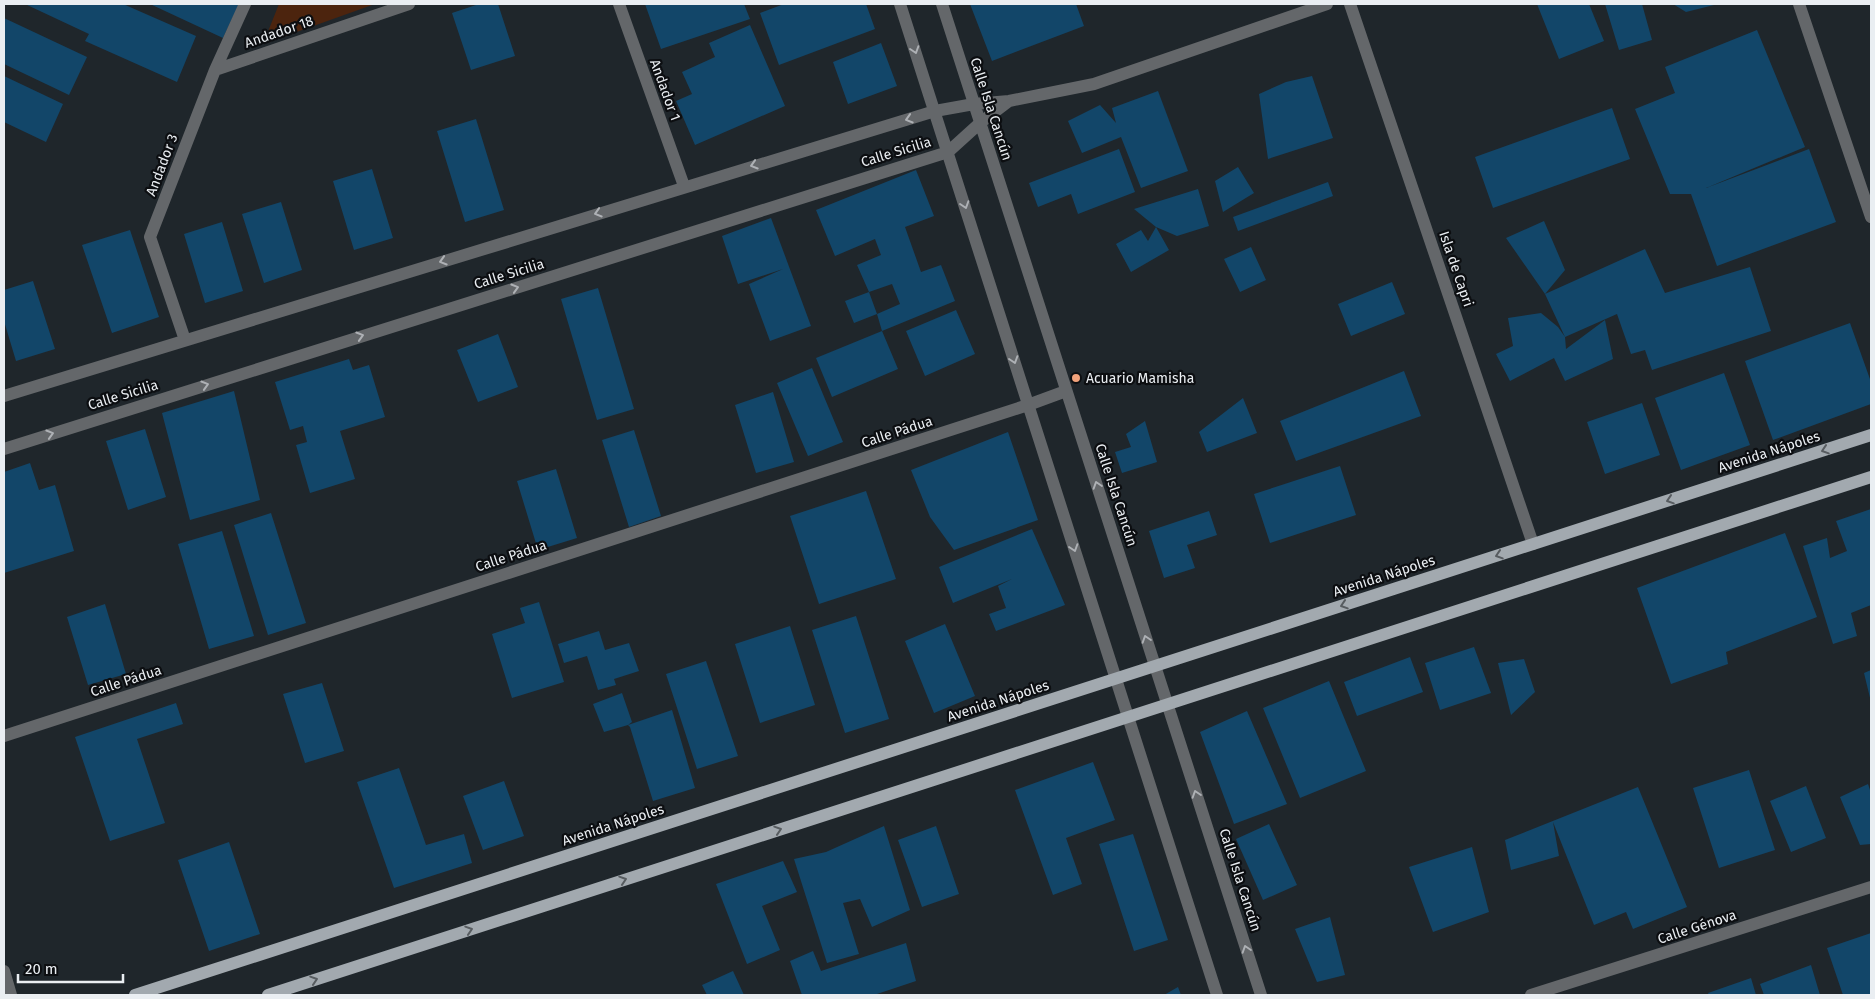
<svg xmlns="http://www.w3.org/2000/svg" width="1875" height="999" font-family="'Fira Sans',sans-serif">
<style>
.green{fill:#4c240e}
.building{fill:#124669}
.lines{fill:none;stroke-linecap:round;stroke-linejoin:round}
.minor{stroke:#64676a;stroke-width:12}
.major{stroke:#a2a9af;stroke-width:12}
.oneway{stroke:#aeb1b5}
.oneway2{stroke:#575c60}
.poi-dot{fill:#f1a27b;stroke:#0c0e11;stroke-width:2}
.labels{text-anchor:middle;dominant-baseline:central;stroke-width:4.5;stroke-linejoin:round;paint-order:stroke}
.street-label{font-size:14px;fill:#eaeef2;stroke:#0c0e11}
.poi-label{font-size:14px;fill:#eaeef2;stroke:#0c0e11;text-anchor:start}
</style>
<rect width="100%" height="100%" fill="#1f262b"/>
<path class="green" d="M 279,4 L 375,4 L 263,44 Z"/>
<path class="building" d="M 25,4 L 123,4 L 196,36 L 177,82 L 85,41 L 89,34 Z
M 150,4 L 239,4 L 223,38 Z
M 479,4 L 498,4 L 515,56 L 471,70 L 452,13 Z
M 645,4 L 744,4 L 750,19 L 661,49 Z
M 784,4 L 866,4 L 875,29 L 779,65 L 760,13 Z
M 970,4 L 1076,4 L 1084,26 L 992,61 Z
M 1537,4 L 1589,4 L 1604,41 L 1559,59 Z
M 1605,4 L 1642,4 L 1652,40 L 1619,50 Z
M 1673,4 L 1718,4 L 1686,12 Z
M 4,18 L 87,57 L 69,95 L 4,64 Z
M 750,25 L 785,106 L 695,145 L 676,101 L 692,94 L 682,72 L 715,57 L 709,43 Z
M 1757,30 L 1805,147 L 1706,188 L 1809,149 L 1836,222 L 1717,266 L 1691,194 L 1670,194 L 1635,109 L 1675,93 L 1665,67 Z
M 881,43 L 897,86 L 848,104 L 833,62 Z
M 4,76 L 63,104 L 46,142 L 4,122 Z
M 1312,76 L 1333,138 L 1268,159 L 1259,94 L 1286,82 Z
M 1158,91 L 1188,171 L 1141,188 L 1121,137 L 1082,153 L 1068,121 L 1100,105 L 1116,123 L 1112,108 Z
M 1612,108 L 1630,159 L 1493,208 L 1475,157 Z
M 476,119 L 504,210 L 465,222 L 437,131 Z
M 1119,149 L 1135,192 L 1078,214 L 1071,194 L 1038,207 L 1029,183 Z
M 1238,167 L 1254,193 L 1223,212 L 1215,181 Z
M 372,169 L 393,238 L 354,250 L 333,181 Z
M 916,170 L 934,216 L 905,227 L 921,272 L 941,265 L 955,301 L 882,331 L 877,314 L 900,304 L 892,284 L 869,292 L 857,265 L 881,255 L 875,239 L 835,256 L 816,210 Z
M 1328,182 L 1333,196 L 1238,231 L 1233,217 Z
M 1198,189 L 1209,226 L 1177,236 L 1156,227 L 1134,209 Z
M 281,202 L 302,270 L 264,283 L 242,214 Z
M 771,218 L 811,326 L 770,341 L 749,284 L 783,269 L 738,284 L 722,236 Z
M 1544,221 L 1565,270 L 1545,294 L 1506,238 Z
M 222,222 L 243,291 L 205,303 L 184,234 Z
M 1156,227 L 1169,250 L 1131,272 L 1116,244 L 1141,230 L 1148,241 Z
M 130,230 L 159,317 L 112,333 L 82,245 Z
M 1251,247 L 1266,280 L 1240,292 L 1224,259 Z
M 1645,249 L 1665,293 L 1750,267 L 1771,331 L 1652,370 L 1645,350 L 1631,354 L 1617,314 L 1565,337 L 1566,349 L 1605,320 L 1613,359 L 1565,381 L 1554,358 L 1510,381 L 1496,354 L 1513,346 L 1508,318 L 1541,313 L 1558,327 L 1565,337 L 1545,294 Z
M 33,281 L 55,349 L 16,361 L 4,321 L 4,290 Z
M 1392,282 L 1405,314 L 1351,336 L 1338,304 Z
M 598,288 L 634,409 L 597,420 L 561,299 Z
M 869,292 L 877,314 L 854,323 L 845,301 Z
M 956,310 L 975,354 L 925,376 L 906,331 Z
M 1850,323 L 1871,382 L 1871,404 L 1773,440 L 1745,361 Z
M 882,331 L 898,369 L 832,397 L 816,358 Z
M 498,334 L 518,387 L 478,402 L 457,350 Z
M 349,359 L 353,370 L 369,365 L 385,417 L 340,431 L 355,479 L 310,493 L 296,445 L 307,442 L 303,426 L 290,430 L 275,382 Z
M 812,368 L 843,442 L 808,456 L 777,383 Z
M 1404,371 L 1421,416 L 1296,461 L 1280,421 Z
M 1724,373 L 1750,445 L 1681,470 L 1655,398 Z
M 234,391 L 260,500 L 190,520 L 162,413 Z
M 773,392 L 794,462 L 756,473 L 735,405 Z
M 1243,398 L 1257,433 L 1207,452 L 1199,432 Z
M 1642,403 L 1660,455 L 1605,474 L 1587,422 Z
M 1145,421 L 1157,462 L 1122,473 L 1115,452 L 1131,447 L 1126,434 Z
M 145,429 L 166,497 L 128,510 L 106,441 Z
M 634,430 L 661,516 L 629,527 L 602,440 Z
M 1008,432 L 1038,520 L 954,550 L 930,517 L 911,470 Z
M 30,463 L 39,490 L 55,485 L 74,551 L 4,573 L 4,472 Z
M 1340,466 L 1356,515 L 1270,543 L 1254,494 Z
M 556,469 L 577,538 L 538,550 L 517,481 Z
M 866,491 L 896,579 L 819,604 L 790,516 Z
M 1871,509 L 1871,605 L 1851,613 L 1857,636 L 1833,644 L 1803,546 L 1827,538 L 1830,558 L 1847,551 L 1836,521 Z
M 1209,511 L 1217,535 L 1187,545 L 1195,568 L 1164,578 L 1149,531 Z
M 271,513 L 306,623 L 268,635 L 234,525 Z
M 1032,529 L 1065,605 L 996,631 L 989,614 L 1006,608 L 998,586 L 1012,579 L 953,603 L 939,567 Z
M 222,531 L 254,636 L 209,649 L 178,544 Z
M 1785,533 L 1817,617 L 1726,652 L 1728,664 L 1671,684 L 1637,588 Z
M 539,602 L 564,682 L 512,698 L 492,634 L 525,623 L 520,608 Z
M 105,604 L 126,674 L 88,685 L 67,617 Z
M 856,616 L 889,719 L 845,733 L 812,630 Z
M 945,624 L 975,696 L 934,713 L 905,641 Z
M 790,626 L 815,705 L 760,723 L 735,644 Z
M 599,631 L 605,650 L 629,643 L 639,671 L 614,679 L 616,685 L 598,690 L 587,656 L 564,663 L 558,644 Z
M 1474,647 L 1491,693 L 1440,710 L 1425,663 Z
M 1410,657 L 1423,692 L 1357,716 L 1344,682 Z
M 1524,659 L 1535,692 L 1511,715 L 1498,663 Z
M 706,661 L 738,756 L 697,769 L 666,674 Z
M 1871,670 L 1871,702 L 1864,673 Z
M 1329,681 L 1366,771 L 1300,798 L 1263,708 Z
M 322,683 L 344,751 L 305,763 L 283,694 Z
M 622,693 L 632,722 L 628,725 L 672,710 L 695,788 L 653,801 L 630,727 L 628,725 L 604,732 L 593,704 Z
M 176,703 L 183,724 L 137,739 L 165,823 L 110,841 L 75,737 Z
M 1247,711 L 1287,804 L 1234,824 L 1200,732 Z
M 1093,762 L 1115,820 L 1066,838 L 1082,884 L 1053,895 L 1015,790 Z
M 399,768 L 426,845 L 464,834 L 472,863 L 394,888 L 357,782 Z
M 1749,770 L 1775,850 L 1719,868 L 1693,788 Z
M 504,781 L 524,836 L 483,850 L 463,796 Z
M 1868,784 L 1871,793 L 1871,844 L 1860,845 L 1840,797 Z
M 1806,786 L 1826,838 L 1791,852 L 1770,801 Z
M 1638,787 L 1687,907 L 1633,929 L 1626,912 L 1594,925 L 1553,822 L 1559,856 L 1511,870 L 1505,840 Z
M 1269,824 L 1297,885 L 1263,900 L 1236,839 Z
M 884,826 L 910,910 L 872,927 L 860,899 L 843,903 L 859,954 L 827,963 L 794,859 L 826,852 Z
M 936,826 L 959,894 L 922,907 L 898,840 Z
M 1133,834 L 1168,940 L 1134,951 L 1099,844 Z
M 229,842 L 260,934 L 209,951 L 178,860 Z
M 1472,847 L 1489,912 L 1433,932 L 1409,867 Z
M 783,861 L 797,892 L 762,906 L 780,950 L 747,964 L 716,884 Z
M 1330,917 L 1345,975 L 1317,982 L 1295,929 Z
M 1871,933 L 1871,995 L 1843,995 L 1827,948 Z
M 906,943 L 916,981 L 874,995 L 802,995 L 790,961 L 813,951 L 821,971 Z
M 1811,965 L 1820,995 L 1764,995 L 1760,984 Z
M 733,971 L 744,995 L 707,995 L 702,985 Z
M 1751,978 L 1756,995 L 1709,995 L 1708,993 Z
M 1178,987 L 1181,995 L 1164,995 Z"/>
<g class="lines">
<path class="minor" d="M 619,4 L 684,186
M 900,4 L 1217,995
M 942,4 L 1261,995
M 1350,4 L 1533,544
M 1799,4 L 1871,217
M 215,70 L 409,4
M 185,340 L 150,237 L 215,70 L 245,4
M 4,396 L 935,111 L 974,104 L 1009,101 L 1094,84 L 1327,4
M 4,449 L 948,152 L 980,123 L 1009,101
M 4,736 L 1028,405 L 1066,391
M 4,971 L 11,995
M 1531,995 L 1871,887"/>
<path class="major" d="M 135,995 L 1871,435
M 268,995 L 1871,477"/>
</g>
<defs><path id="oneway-chevron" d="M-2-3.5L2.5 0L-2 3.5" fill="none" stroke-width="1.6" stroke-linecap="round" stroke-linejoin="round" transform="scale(1.25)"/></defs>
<g class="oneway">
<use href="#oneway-chevron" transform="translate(915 50) rotate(72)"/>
<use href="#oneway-chevron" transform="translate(909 119) rotate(163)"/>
<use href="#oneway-chevron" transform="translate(754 165) rotate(163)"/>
<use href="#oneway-chevron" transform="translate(965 205) rotate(72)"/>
<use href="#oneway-chevron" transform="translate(598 213) rotate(163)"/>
<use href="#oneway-chevron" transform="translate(443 261) rotate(163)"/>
<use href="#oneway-chevron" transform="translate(515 288) rotate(-17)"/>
<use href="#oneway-chevron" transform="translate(360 336) rotate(-17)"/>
<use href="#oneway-chevron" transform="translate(1014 360) rotate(72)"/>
<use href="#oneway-chevron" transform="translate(205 385) rotate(-17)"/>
<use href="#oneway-chevron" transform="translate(50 434) rotate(-17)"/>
<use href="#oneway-chevron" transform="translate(1097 485) rotate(-108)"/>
<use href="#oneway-chevron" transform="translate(1074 548) rotate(72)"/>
<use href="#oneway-chevron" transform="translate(1146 639) rotate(-108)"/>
<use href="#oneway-chevron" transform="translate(1196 794) rotate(-108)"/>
<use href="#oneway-chevron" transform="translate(1246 949) rotate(-108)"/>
</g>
<g class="oneway2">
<use href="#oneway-chevron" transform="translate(1825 450) rotate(162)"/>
<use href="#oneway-chevron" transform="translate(1670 500) rotate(162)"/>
<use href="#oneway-chevron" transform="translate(1499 555) rotate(162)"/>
<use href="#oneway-chevron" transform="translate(1344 605) rotate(162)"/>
<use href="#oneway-chevron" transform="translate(778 830) rotate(-18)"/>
<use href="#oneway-chevron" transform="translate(623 880) rotate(-18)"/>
<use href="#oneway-chevron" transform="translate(469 930) rotate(-18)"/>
<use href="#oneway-chevron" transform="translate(314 980) rotate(-18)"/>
</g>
<circle class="poi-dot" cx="1076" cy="378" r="5"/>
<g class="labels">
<g class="street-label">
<text transform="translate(279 32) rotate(-19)">Andador 18</text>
<text transform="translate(665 90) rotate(70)">Andador 1</text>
<text transform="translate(991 109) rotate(72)">Calle Isla Cancún</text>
<text transform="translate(896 152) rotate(-17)">Calle Sicilia</text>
<text transform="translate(162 165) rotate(-69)">Andador 3</text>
<text transform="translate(1456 269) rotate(71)">Isla de Capri</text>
<text transform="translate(509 274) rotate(-17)">Calle Sicilia</text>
<text transform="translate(123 395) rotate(-17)">Calle Sicilia</text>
<text transform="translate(897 432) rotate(-18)">Calle Pádua</text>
<text transform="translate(1769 452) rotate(-18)">Avenida Nápoles</text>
<text transform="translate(1116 495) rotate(72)">Calle Isla Cancún</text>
<text transform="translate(511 556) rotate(-18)">Calle Pádua</text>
<text transform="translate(1384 576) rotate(-18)">Avenida Nápoles</text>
<text transform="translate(126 681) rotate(-18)">Calle Pádua</text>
<text transform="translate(998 701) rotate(-18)">Avenida Nápoles</text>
<text transform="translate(613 825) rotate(-18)">Avenida Nápoles</text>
<text transform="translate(1240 880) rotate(72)">Calle Isla Cancún</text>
<text transform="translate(1697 927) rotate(-18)">Calle Génova</text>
</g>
<g class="poi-label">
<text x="1086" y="378">Acuario Mamisha</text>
</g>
</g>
<rect width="1875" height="999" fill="none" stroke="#eaeef2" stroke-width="10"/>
<path d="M18 974v8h105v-8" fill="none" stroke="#eaeef2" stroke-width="2.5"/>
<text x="25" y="974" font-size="15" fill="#eaeef2" stroke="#0c0e11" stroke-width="4" paint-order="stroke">20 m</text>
</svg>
